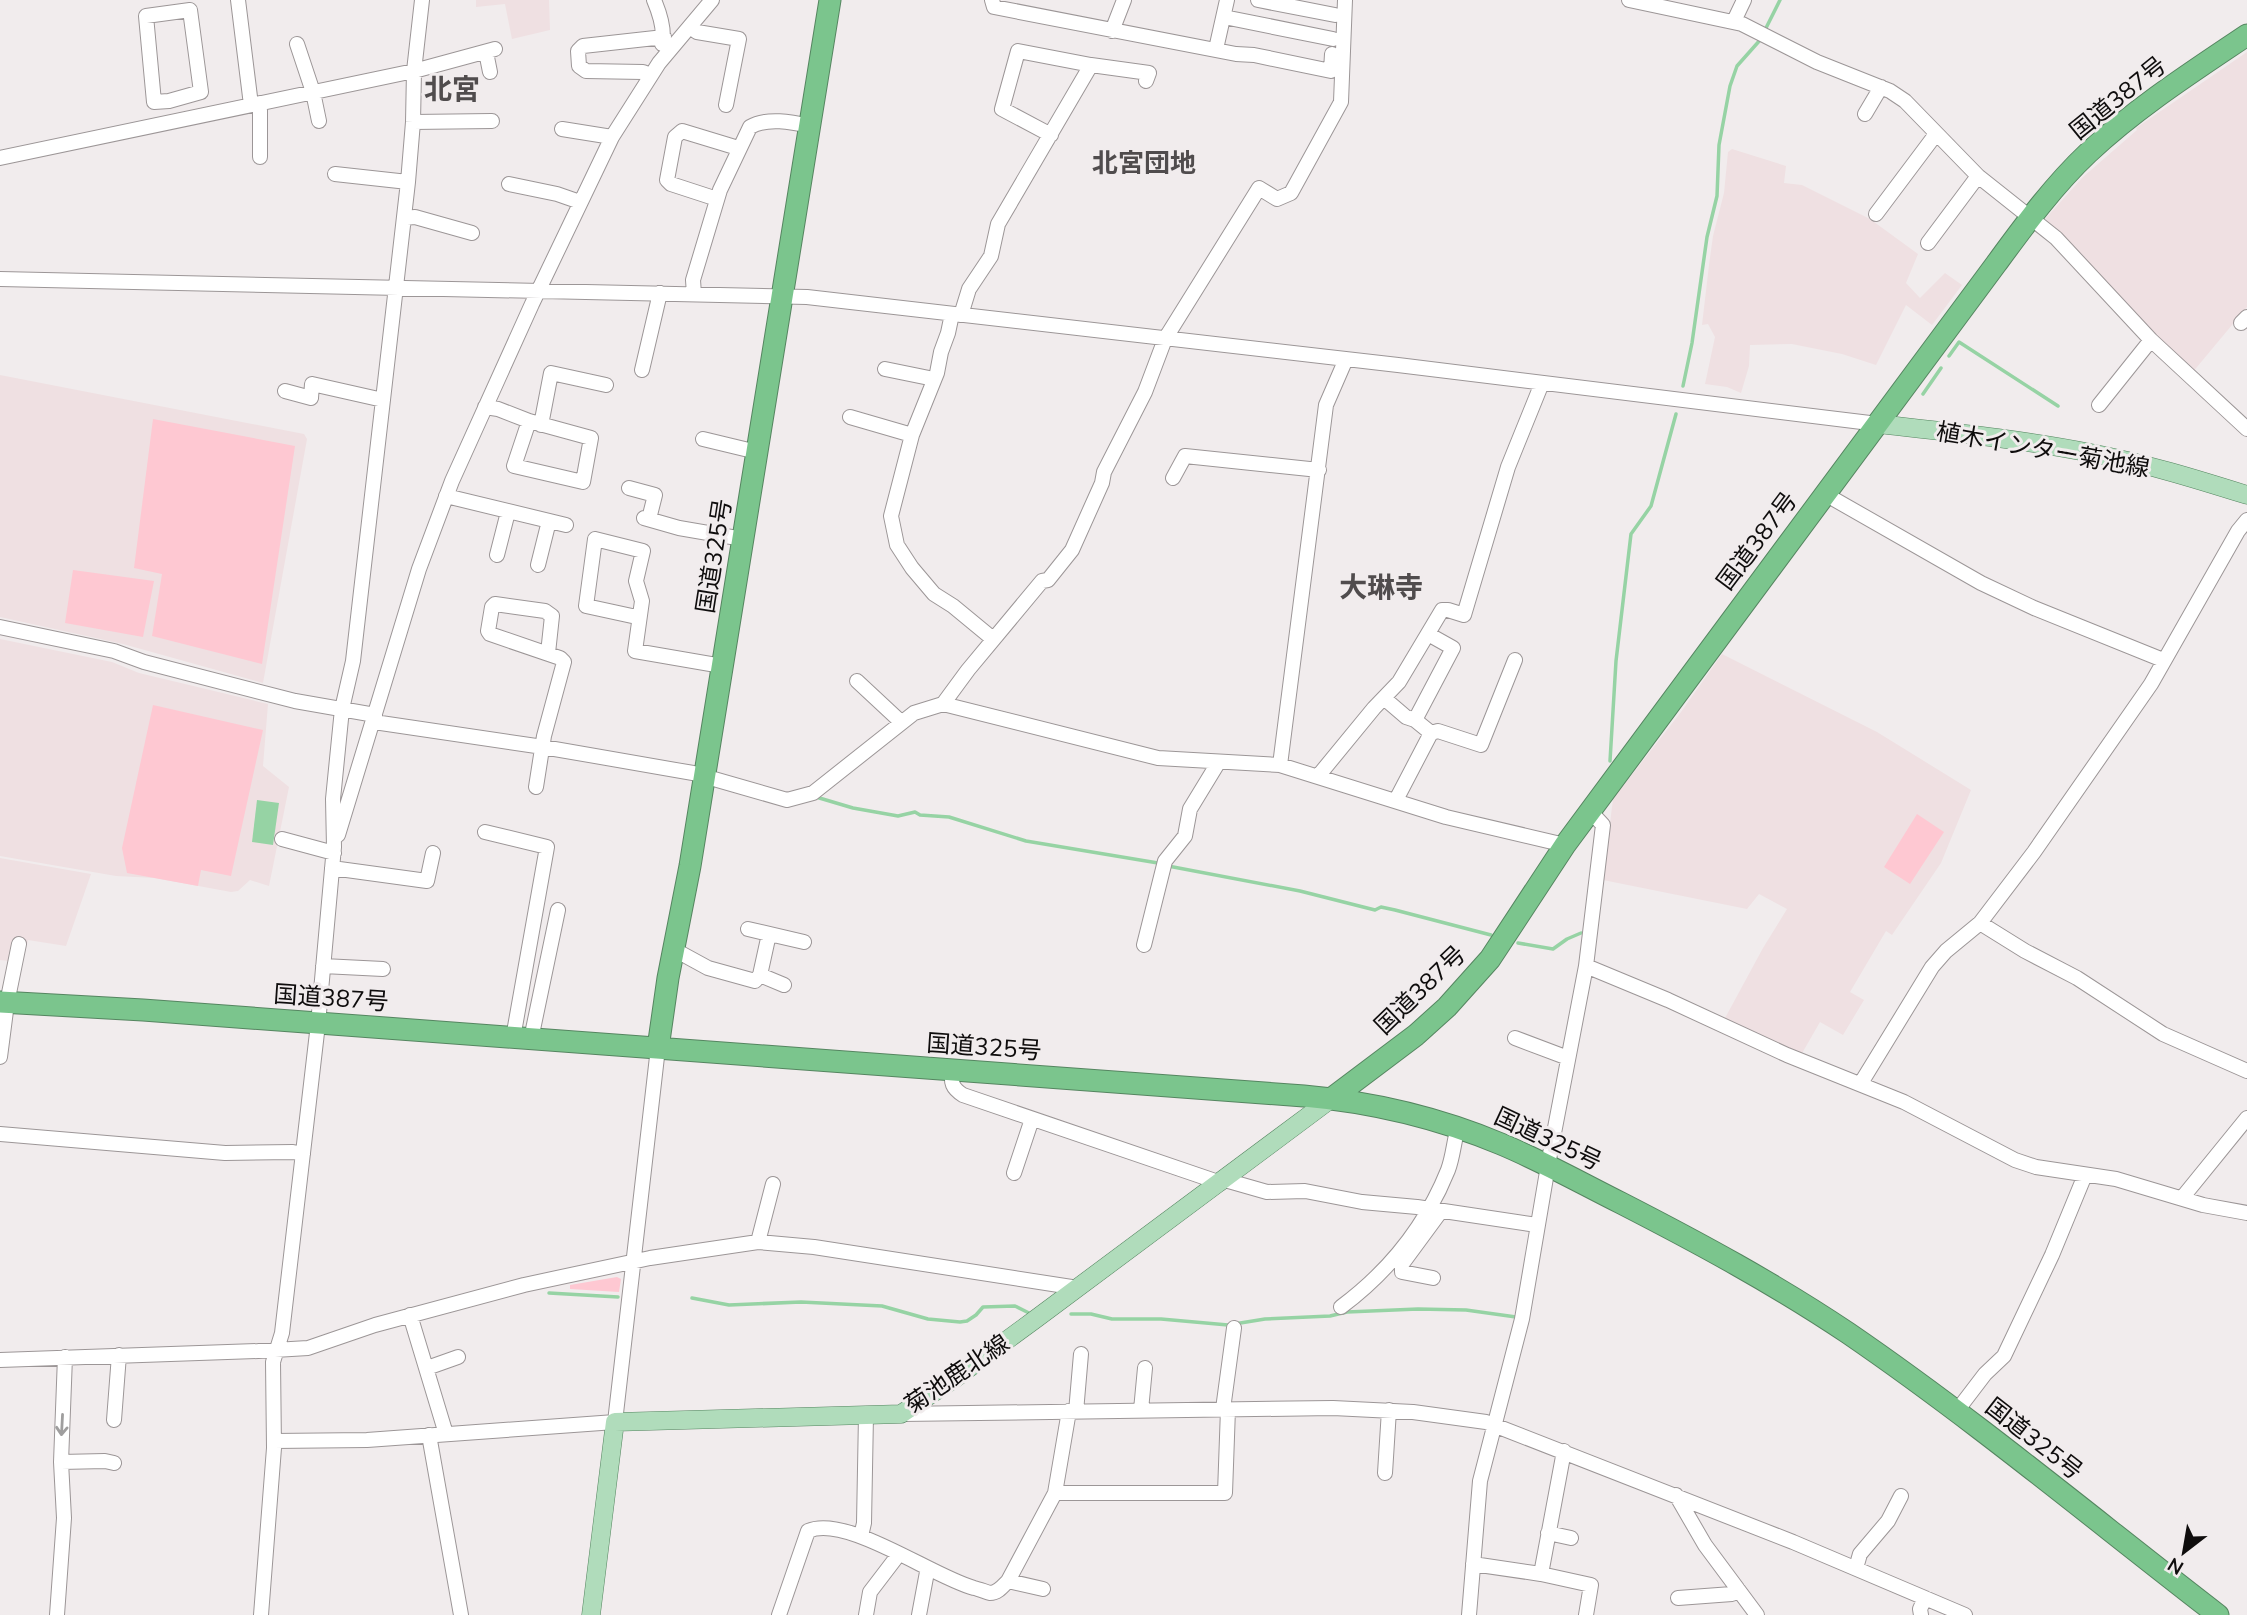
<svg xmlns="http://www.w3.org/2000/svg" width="2247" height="1615" font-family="'Nunito Sans','Noto Sans JP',sans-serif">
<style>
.built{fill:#efe0e2}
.green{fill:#fec8d2}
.water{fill:#96d3a4}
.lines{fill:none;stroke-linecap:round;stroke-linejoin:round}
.stream{stroke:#96d3a4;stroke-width:3.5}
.minor-casing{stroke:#9c9697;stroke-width:16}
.major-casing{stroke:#558560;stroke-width:19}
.highway-casing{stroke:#558560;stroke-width:23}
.minor{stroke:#fff;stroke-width:14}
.major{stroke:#b0dcbb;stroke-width:18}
.highway{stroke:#7bc58d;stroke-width:21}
.oneway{stroke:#9f9e9e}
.labels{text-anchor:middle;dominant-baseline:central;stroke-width:6;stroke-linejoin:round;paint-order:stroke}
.street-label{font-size:24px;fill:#0f0d0d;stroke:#f1eced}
.neighbourhood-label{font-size:26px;font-weight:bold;fill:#504c4d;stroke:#f1eced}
.quarter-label{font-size:28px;font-weight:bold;fill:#504c4d;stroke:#f1eced}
</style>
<rect width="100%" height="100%" fill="#f1eced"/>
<path class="built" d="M 476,0 L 549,0 L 550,30 L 512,39 L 505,4 L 476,7 Z
M 2247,52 L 2247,307 L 2192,373 L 2145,327 L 2045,219 L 2083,177 L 2137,130 L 2136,128 Z
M 1732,149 L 1786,166 L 1784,183 L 1802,185 L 1870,219 L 1918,254 L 1906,283 L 1920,298 L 1945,273 L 1962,285 L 1932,325 L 1906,305 L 1876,365 L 1842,354 L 1792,344 L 1750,345 L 1749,366 L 1741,393 L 1727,387 L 1705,384 L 1715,337 L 1708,324 L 1702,325 L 1709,265 L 1713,236 L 1724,193 L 1728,152 Z
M 0,375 L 304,434 L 307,439 L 263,683 L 123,644 L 0,617 Z
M 0,639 L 112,662 L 139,673 L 268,704 L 263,766 L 289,787 L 269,886 L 250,880 L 238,891 L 231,892 L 155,878 L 116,876 L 0,856 Z
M 1722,654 L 1877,732 L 1971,790 L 1941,863 L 1892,935 L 1886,931 L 1850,992 L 1864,1000 L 1843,1035 L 1820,1022 L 1801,1055 L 1724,1020 L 1763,948 L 1787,909 L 1759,894 L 1747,909 L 1603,880 L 1613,799 L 1681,712 Z
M 0,858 L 91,874 L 66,946 L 28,940 L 27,944 L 13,941 L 9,961 L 0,960 Z"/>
<path class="green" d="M 153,419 L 295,446 L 262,664 L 152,636 L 162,574 L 134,568 Z
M 73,570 L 154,581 L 143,637 L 65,623 Z
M 153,705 L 263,730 L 231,876 L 201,870 L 198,886 L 127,873 L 122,848 Z
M 1917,814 L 1944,832 L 1910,884 L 1884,867 Z
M 617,1277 L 621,1279 L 619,1292 L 570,1289 L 570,1285 Z"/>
<path class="water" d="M 257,800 L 279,803 L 273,845 L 252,842 Z"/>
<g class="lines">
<path class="stream" d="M 1765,30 L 1780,0
M 1949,356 L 1959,342 L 2058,406
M 1683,386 L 1692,343 L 1707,237 L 1717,196 L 1719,145 L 1730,86 L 1737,66 L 1761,39
M 1923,394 L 1941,368
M 1610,761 L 1616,661 L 1631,534 L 1651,506 L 1676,414
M 816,797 L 853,808 L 898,816 L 915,812 L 920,815 L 949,817 L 1026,841 L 1158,863
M 1168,866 L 1300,891 L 1375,910 L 1381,907 L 1395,910 L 1491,935
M 1518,943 L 1553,949 L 1567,939 L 1581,933
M 549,1293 L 618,1297
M 692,1298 L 729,1305 L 801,1302 L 882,1306 L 928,1319 L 960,1322 L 967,1321 L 976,1315 L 983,1307 L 1015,1306 L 1029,1313
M 1071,1314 L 1091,1314 L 1112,1319 L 1161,1319 L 1228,1325 L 1265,1319 L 1330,1316 L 1347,1312 L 1418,1309 L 1466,1310 L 1516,1317"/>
<defs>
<path id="minor" d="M 238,0 L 251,105
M 654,0 C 660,14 665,30 662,44
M 992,0 L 994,7 L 1236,54 L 1254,55 L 1331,71 L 1332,54
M 1258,0 L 1335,15
M 1629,0 L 1742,24 L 1817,62 L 1890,91 L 1905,101 L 1978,176 L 2056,238 L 2151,340 L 2247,429
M 190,10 L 201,92 L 169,101 L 154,102 L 146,16 Z
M 1224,17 L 1333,39
M 1734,21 L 1744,0
M 690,27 L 697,32 L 739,39 L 726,105
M 1112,31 L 1124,0
M 297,44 L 313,92 L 319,121
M 1216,49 L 1227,0
M 486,52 L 490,72
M 651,75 L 643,72 L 586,71 L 579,66 L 578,51 L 583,46 L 664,37
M 1865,114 L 1881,87
M 413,122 L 492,121
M 562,129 L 612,137
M 1051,135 L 1002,109 L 1018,51 L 1091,65
M 260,157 L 260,103
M 0,158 L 414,71 L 495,49
M 335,174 L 408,182
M 509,184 L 557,194 L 580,202
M 717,199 L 671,184 L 667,180 L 675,137 L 682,131 L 738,148
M 1876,214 L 1936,134
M 404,218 L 415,217 L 472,233
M 1928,243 L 1978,176
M 0,279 L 807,297 L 1398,365 L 1878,424
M 694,294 L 693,280 L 720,190 L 750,127 C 767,117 792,122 810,126
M 952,314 L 948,333 L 941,352 L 937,373 L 912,435 L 891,516 L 897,545 L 912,568 L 934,594 L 953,606 L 993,639
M 961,315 L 969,289 L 991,256 L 998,224 L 1091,65 L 1149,73 L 1146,81
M 2241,323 L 2247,317
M 885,369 L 934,379
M 642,370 L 660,293
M 285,391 L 311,398 L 312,384 L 383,400
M 2099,405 L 2151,340
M 485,407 L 498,409 L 529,421 L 591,438 L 583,482 L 514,466 L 529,421
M 850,417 L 912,435
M 541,425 L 551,373 L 606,385
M 703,439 L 757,452
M 1173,478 L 1185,456 L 1319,470
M 629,488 L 655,495 L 649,519
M 1825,494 L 1981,583 L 2034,608 L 2163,660
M 446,496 L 566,525
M 644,518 L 679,528 L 743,539
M 497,555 L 508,512
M 538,565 L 549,521
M 640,615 L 632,616 L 586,606 L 595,539 L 643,551 L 636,581 L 642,601 L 635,651 L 722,666
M 0,627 L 114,651 L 144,662 L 295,701 L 375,715
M 857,681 L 901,722
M 1385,699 L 1406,717 L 1415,720 L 1431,733
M 943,704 L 968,670 L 1042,581 L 1048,580 L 1072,550 L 1102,483 L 1104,472 L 1145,392 L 1165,339 L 1259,188 L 1277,199 L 1291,193 L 1341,102 L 1345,0
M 1415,720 L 1453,648 L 1428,634
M 374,722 L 543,747 L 693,773 L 787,800 L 813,793 L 914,713 L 943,704 L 1158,758 L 1280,765 L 1446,817 L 1565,845
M 1280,765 L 1326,405 L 1346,359
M 1319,775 L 1374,708 L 1399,682 L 1442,610 L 1448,610 L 1464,615 L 1508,467 L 1542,383
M 536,787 L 544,736 L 564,662 L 560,658 L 490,634 L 488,631 L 492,607 L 495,604 L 545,611 L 552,616 L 548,653
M 1396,800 L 1431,733 L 1438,731 L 1481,745 L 1515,660
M 485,832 L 547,847 L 513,1038
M 338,835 L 419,569 L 452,481 L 532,304 L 612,137 L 659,63 L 712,0
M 282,839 L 334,853
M 332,868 L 427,881 L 433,853
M 1980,923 L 2025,951 L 2077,978 L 2163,1034 L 2247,1071
M 748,929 L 804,942
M 1144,945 L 1165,861 L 1185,836 L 1190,809 L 1218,763
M 675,950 L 708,968 L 755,981 L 760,975 L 769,934
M 323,966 L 383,969
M 1586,966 L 1668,1000 L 1787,1055 L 1904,1102 L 2015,1160 L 2036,1167 L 2116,1179 L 2203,1205 L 2247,1213
M 760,975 L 784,985
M 1515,1038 L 1568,1058
M 531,1039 L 558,910
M 0,1057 L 7,1003 L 19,944
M 952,1071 C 951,1083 952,1088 963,1095 L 1221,1183
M 1861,1083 L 1932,967 L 1946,951 L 1980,923 L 2034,852 L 2151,684 L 2238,531 L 2247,520
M 0,1134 L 225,1153 L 293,1152 L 303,1154
M 1014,1173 L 1032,1119
M 1225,1180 L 1267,1192 L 1305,1191 L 1362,1202 L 1417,1207 L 1537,1225
M 2182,1198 L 2247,1118
M 758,1242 L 773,1184
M 1433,1278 L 1402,1272 L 1402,1264 L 1441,1211
M 1341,1307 C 1388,1272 1426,1225 1448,1170 C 1453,1157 1454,1141 1458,1127
M 410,1315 L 446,1434
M 0,1360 L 258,1351 L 308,1348 L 375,1325 L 524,1285 L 650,1258 L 758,1242 L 814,1247 L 1078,1288
M 427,1368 L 458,1357
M 1223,1409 L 1234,1328
M 1141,1410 L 1145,1368
M 1076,1412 L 1081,1354
M 1956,1412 L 1985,1374 L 2004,1356 L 2052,1255 L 2085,1175
M 901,1414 L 1333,1408 L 1413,1412 L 1486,1422 L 1793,1542 L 1965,1615
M 114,1420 L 119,1355
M 429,1435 L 461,1615
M 274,1441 L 367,1440 L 615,1422 L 658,1048
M 61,1462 L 105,1461 L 114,1463
M 1385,1473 L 1389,1410
M 1055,1493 L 1225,1493 L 1228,1409
M 1676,1495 L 1705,1545 L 1757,1615
M 1548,1533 L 1571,1538
M 861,1536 L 864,1523 L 866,1415
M 1473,1564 L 1541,1574 L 1591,1585 L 1586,1615
M 1856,1568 L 1860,1554 L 1888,1521 L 1901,1496
M 1541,1574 L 1564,1451
M 1008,1581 L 1043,1589
M 1678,1598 L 1732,1594 L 1737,1588
M 57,1615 L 64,1518 L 61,1462 L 65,1357
M 261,1615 L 274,1448 L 273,1362 L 282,1333 L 318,1024 L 334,847 L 333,799 L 342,709 L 353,661 L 408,182 L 413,122 L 414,71 L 422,0
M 779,1615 L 808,1531 C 846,1514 933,1577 974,1588 C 979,1589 986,1592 990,1593 C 998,1593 1003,1586 1008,1581 L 1055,1493 L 1069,1411
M 866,1615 L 870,1592 L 899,1554
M 919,1615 L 927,1572 L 929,1569
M 1469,1615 L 1480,1481 L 1522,1319 L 1550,1154 L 1586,966 L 1603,825 L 1590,811
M 1921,1615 L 1920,1609 L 1925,1598"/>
<path id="major" d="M 1878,424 C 1949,432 2020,439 2091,453 C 2144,463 2196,479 2247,495
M 591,1615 L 615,1422 L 901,1414 L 954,1379 L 1037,1318 L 1331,1099"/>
<path id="highway" d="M 0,1002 L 143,1010 L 1304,1096 C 1371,1102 1439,1118 1501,1144 C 1542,1161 1581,1183 1621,1203 C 1699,1243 1775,1284 1848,1333 C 1975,1420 2096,1521 2218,1615
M 658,1048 L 668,978 L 690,866 L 830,0
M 1331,1099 L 1416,1035 L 1447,1007 L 1490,959 L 1565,845 L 1996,264 C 2024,226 2053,186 2088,153 C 2136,108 2192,72 2247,35"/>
</defs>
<use href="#minor" class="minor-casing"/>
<use href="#major" class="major-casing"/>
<use href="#highway" class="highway-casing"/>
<use href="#minor" class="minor"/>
<use href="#major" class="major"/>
<use href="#highway" class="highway"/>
</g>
<defs><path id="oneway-shaft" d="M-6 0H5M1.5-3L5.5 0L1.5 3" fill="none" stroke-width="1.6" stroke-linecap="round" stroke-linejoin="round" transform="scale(1.75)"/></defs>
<use class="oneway" href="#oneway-shaft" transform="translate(62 1425) rotate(93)"/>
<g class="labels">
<g class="street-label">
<text transform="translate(2118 98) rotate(-39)">国道387号</text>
<text transform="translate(2043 450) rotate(10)">植木インター菊池線</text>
<text transform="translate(1757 541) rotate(-53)">国道387号</text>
<text transform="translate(714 556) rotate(-81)">国道325号</text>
<text transform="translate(1420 990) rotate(-44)">国道387号</text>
<text transform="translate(331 998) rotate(4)">国道387号</text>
<text transform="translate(984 1047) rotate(4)">国道325号</text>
<text transform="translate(1548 1139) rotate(25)">国道325号</text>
<text transform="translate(957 1374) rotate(-34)">菊池鹿北線</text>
<text transform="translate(2034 1439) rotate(38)">国道325号</text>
</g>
<g class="neighbourhood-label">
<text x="1144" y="163">北宮団地</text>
</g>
<g class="quarter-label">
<text x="452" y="90">北宮</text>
<text x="1381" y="588">大琳寺</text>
</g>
</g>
<g transform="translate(2184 1552) rotate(211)" stroke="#f1eced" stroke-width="5" paint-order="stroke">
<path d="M0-5L12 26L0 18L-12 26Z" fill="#0f0d0d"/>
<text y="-10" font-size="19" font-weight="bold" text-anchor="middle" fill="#0f0d0d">N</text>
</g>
</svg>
